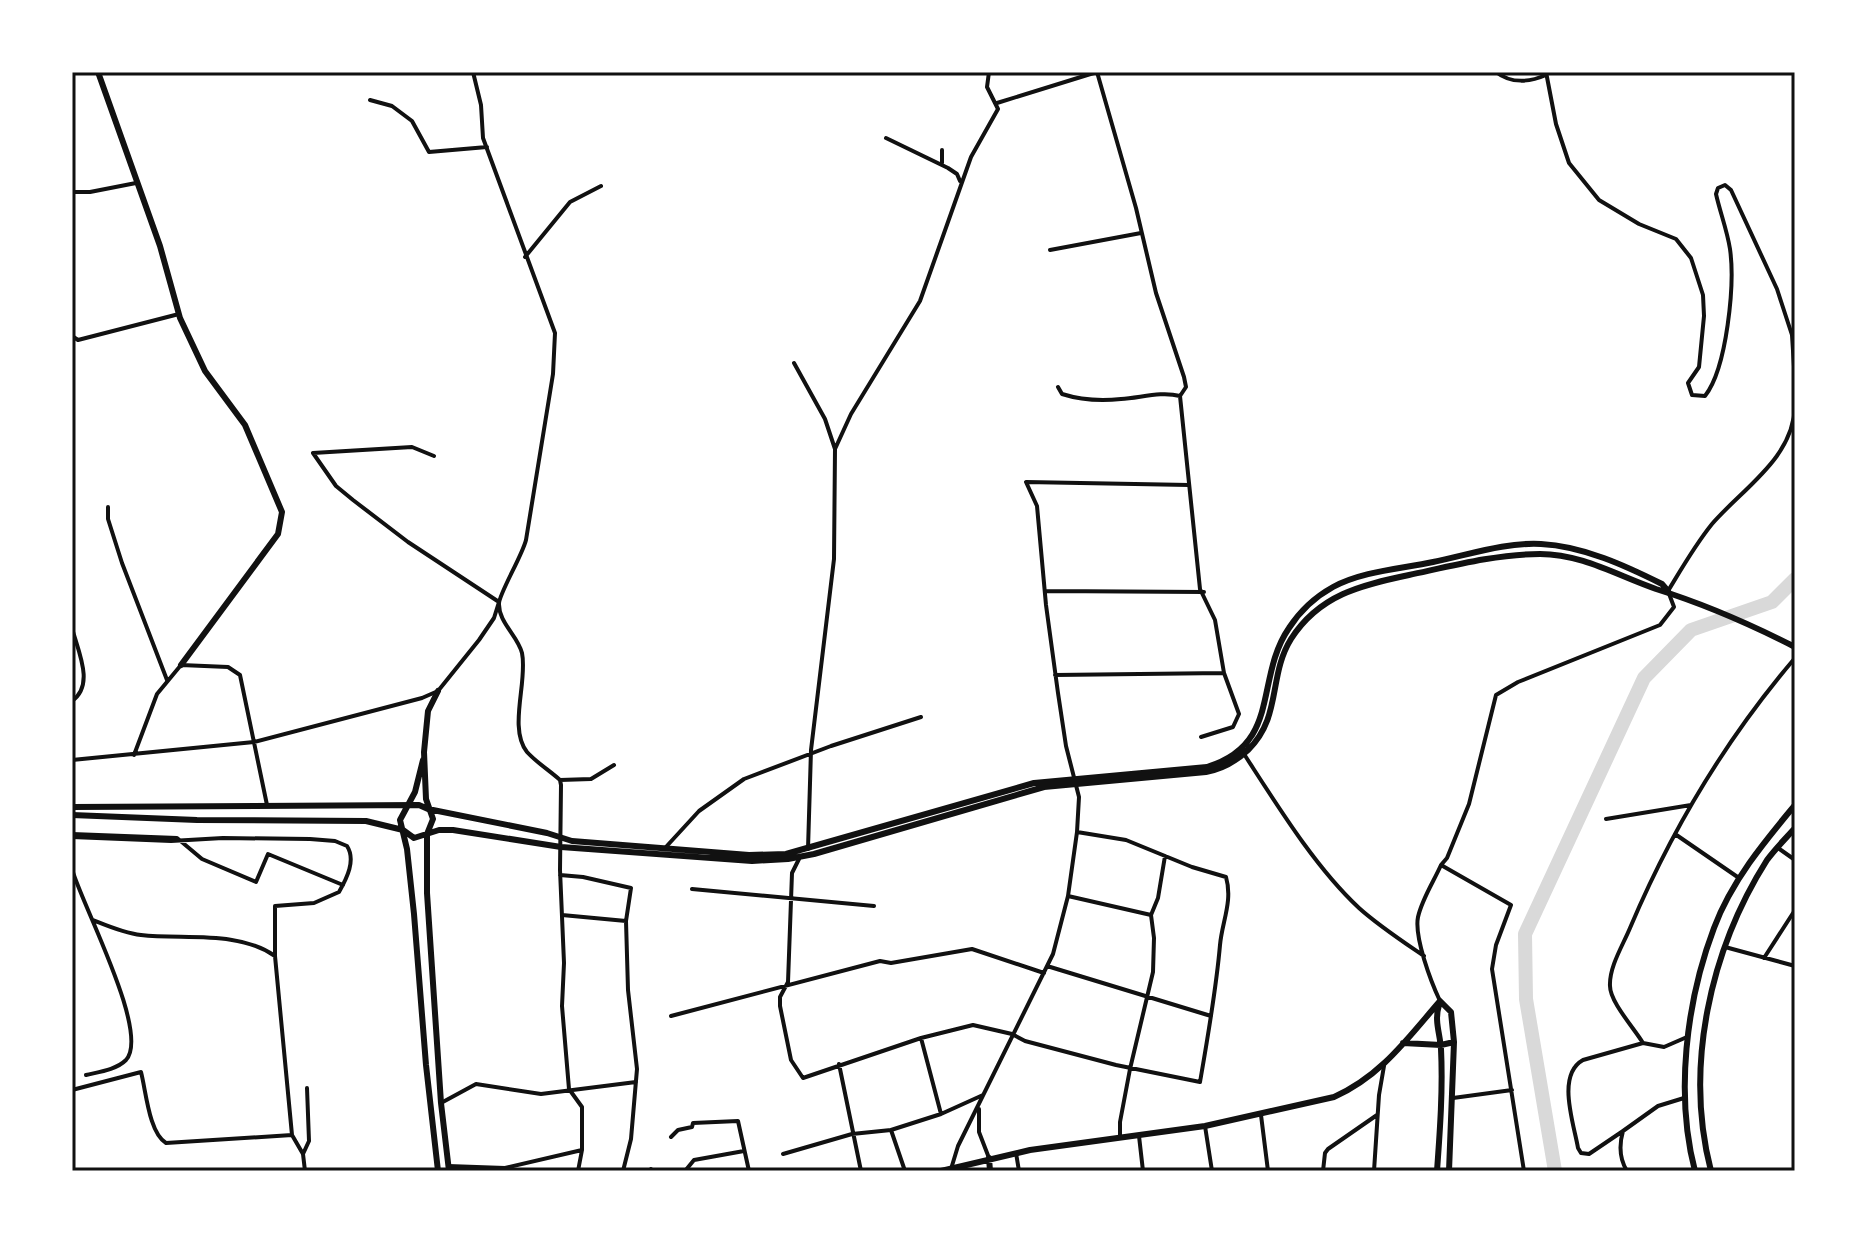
<svg xmlns="http://www.w3.org/2000/svg" width="1867" height="1243" font-family="Arial,sans-serif">
<style>
.lines{fill:none;stroke-linecap:round;stroke-linejoin:round}
.river{stroke:#d9d9d9;stroke-width:14}
.minor{stroke:#111;stroke-width:4}
.tertiary{stroke:#111;stroke-width:6}
.secondary{stroke:#111;stroke-width:6}
.neatline{fill:none;stroke:#111;stroke-width:3}
</style>
<rect width="100%" height="100%" fill="#fff"/>
<g class="lines">
<path class="river" d="M 1555,1171 L 1526,999 L 1525,934 L 1644,678 L 1691,630 L 1772,602 L 1795,579"/>
<path class="minor" d="M 473,72 L 481,105 L 483,138 L 555,333 L 553,374 L 526,540 C 522,556 500,592 499,603 C 498,622 518,636 522,653 C 528,681 508,728 527,752 C 536,762 550,771 560,780 L 561,785 L 560,870 L 564,963 L 562,1006 L 569,1089 L 582,1107 L 582,1150 L 578,1171
M 1097,72 L 1136,208 L 1156,293 L 1184,377 L 1186,387 L 1180,396 L 1200,589 L 1215,620 L 1224,673 L 1239,714 L 1233,727 L 1201,737
M 1496,72 C 1511,84 1530,82 1546,75
M 1546,72 L 1556,124 L 1569,163 L 1599,200 L 1639,224 L 1676,239 L 1691,258 L 1703,295 L 1704,316 L 1699,367 L 1688,383 L 1692,395 L 1705,396 C 1727,368 1735,284 1730,249 C 1727,230 1720,212 1716,194 L 1718,188 L 1725,185 L 1731,190 L 1777,289 L 1792,335 L 1795,382
M 370,100 L 392,106 L 412,121 L 429,152 L 487,147
M 997,103 L 1097,72
M 886,138 L 948,168 L 957,174 L 960,181
M 942,150 L 942,163
M 72,192 L 90,192 L 136,183
M 1050,250 L 1141,233
M 525,257 L 570,202 L 601,186
M 72,336 L 78,340 L 179,314
M 794,363 L 825,419 L 835,449
M 1058,387 L 1062,394 C 1081,400 1102,401 1121,399 C 1140,398 1161,391 1180,396
M 108,507 L 108,519 L 122,563 L 167,680
M 1046,591 L 1204,592
M 72,628 C 78,651 95,685 72,701
M 1055,675 L 1224,673
M 1244,754 C 1277,805 1315,867 1359,908 C 1379,926 1402,941 1424,956
M 134,755 L 157,694 L 181,665 L 228,667 L 240,675 L 267,805
M 72,760 L 254,742 L 422,698 L 438,691 L 479,640 L 494,618 L 499,602 L 408,542 L 353,500 L 336,486 L 313,453 L 412,447 L 434,456
M 560,780 L 591,779 L 614,765
M 1606,819 L 1691,805
M 72,834 L 177,838 L 202,859 L 256,882 L 268,854 L 343,885
M 1675,834 L 1739,878
M 72,837 L 171,841 L 223,838 L 310,839 L 335,841 L 347,846 C 356,860 347,878 339,892 L 314,903 L 275,906 L 275,956 L 292,1135 L 303,1154 L 305,1171
M 665,848 L 699,811 L 744,779 L 831,746 L 921,717
M 1778,848 L 1795,860
M 808,849 L 811,750 L 834,559 L 835,449 L 851,414 L 920,301 L 971,157 L 998,109 L 987,87 L 989,72
M 799,859 L 792,873 L 788,982 L 780,997 L 780,1006 L 791,1060 L 803,1078 L 921,1038 L 973,1025 L 1012,1034 L 1025,1041 L 1116,1065 L 1200,1082 C 1208,1036 1216,991 1220,945 C 1222,922 1233,901 1226,877 L 1192,867 L 1126,840 L 1077,832
M 1441,865 L 1511,905 L 1496,945 L 1492,969 L 1524,1171
M 72,869 C 81,903 151,1033 126,1060 C 116,1070 98,1072 86,1075
M 560,875 L 583,877 L 631,888 L 626,921 L 628,990 L 637,1069 L 631,1139 L 623,1171
M 692,889 L 874,906
M 1068,896 L 1151,915
M 562,915 L 626,921
M 93,920 C 108,926 124,933 141,935 C 183,940 238,930 275,956
M 1725,947 L 1795,966
M 1764,958 L 1795,910
M 1047,966 L 1211,1016
M 1440,1001 C 1431,982 1414,937 1418,917 C 1422,899 1434,881 1441,865 L 1447,858 L 1469,804 L 1496,695 L 1518,682 L 1660,625 L 1674,607 L 1668,591 C 1682,568 1695,545 1712,524 C 1743,488 1793,459 1795,406
M 671,1016 L 880,961 L 891,963 L 972,949 L 1044,973
M 1687,1037 L 1664,1047 L 1643,1043 C 1634,1028 1610,1002 1610,986 C 1609,967 1623,945 1630,928 C 1671,831 1726,739 1795,658
M 921,1038 L 941,1114
M 839,1064 L 861,1171
M 141,1072 C 146,1091 149,1133 166,1143 L 292,1135
M 72,1090 L 141,1072
M 1453,1098 L 1512,1090
M 441,1103 L 476,1084 L 541,1094 L 636,1082
M 979,1109 L 979,1132 L 989,1158
M 1261,1115 L 1268,1171
M 1205,1126 L 1212,1171
M 891,1130 L 905,1171
M 1623,1131 L 1589,1154 L 1581,1153 L 1578,1148 C 1574,1124 1556,1075 1583,1060 L 1643,1043
M 1139,1136 L 1143,1171
M 671,1137 L 678,1130 L 692,1127 L 693,1123 L 738,1121 L 749,1171
M 1120,1137 L 1120,1122 L 1130,1069 L 1153,972 L 1154,938 L 1151,915 L 1158,898 L 1165,856
M 1016,1153 L 1019,1171
M 303,1154 L 309,1141 L 307,1088
M 783,1154 L 852,1134 L 891,1130 L 941,1114 L 983,1095
M 448,1166 L 505,1168 L 582,1150
M 951,1169 L 958,1146 L 1053,954 L 1068,896 L 1077,832 L 1079,797 L 1066,746 L 1058,693 L 1046,605 L 1037,506 L 1026,482 L 1189,485
M 650,1171 L 651,1169
M 685,1171 L 694,1160 L 744,1151
M 1323,1171 L 1325,1153 L 1328,1149 L 1377,1115
M 1374,1171 L 1379,1095 L 1384,1066
M 1627,1171 C 1619,1158 1619,1145 1623,1131 L 1658,1106 L 1684,1098"/>
<path class="tertiary" d="M 98,72 L 160,246 L 180,318 L 205,371 L 245,425 L 282,512 L 278,534 L 181,665
M 438,691 L 428,711 L 424,752 L 426,799 L 433,819 L 427,834 L 427,893 L 441,1103 L 449,1171
M 423,760 L 415,792 L 400,820 L 407,849 L 414,914 L 426,1065 L 438,1171
M 72,807 L 419,805 L 428,809 L 547,833 L 572,841 L 749,855 L 786,854 L 1034,783 L 1207,767 C 1282,744 1254,679 1289,628 C 1300,611 1315,597 1333,587 C 1363,571 1400,569 1433,562 C 1468,555 1506,542 1541,544 C 1583,546 1626,566 1662,584 L 1668,591
M 72,815 L 197,820 L 366,821 L 403,830 L 414,838 L 439,830 L 453,830 L 561,847 L 752,861 L 788,859 L 814,854 L 1044,787 L 1206,772 C 1223,769 1235,762 1248,750 C 1282,717 1268,676 1291,639 C 1319,595 1361,585 1409,575 C 1451,566 1497,554 1540,554 C 1582,554 1618,576 1656,589 C 1704,604 1750,624 1795,647
M 1440,1001 L 1451,1012 L 1454,1042 L 1449,1171
M 1403,1043 L 1441,1045 L 1454,1042
M 989,1158 L 990,1171
M 941,1171 L 1030,1150 L 1205,1126 L 1334,1097 C 1381,1076 1407,1039 1440,1001
M 1437,1171 C 1440,1130 1443,1089 1441,1049 C 1440,1033 1434,1021 1439,1005"/>
<path class="secondary" d="M 1695,1171 C 1675,1095 1686,1002 1714,928 C 1731,882 1764,842 1795,805
M 1711,1171 C 1684,1067 1710,950 1767,860 C 1775,849 1786,838 1795,828"/>
</g>
<rect width="1867" height="1243" fill="none" stroke="#ffffff" stroke-width="148"/>
<rect x="74" y="74" width="1719" height="1095" class="neatline"/>
</svg>
